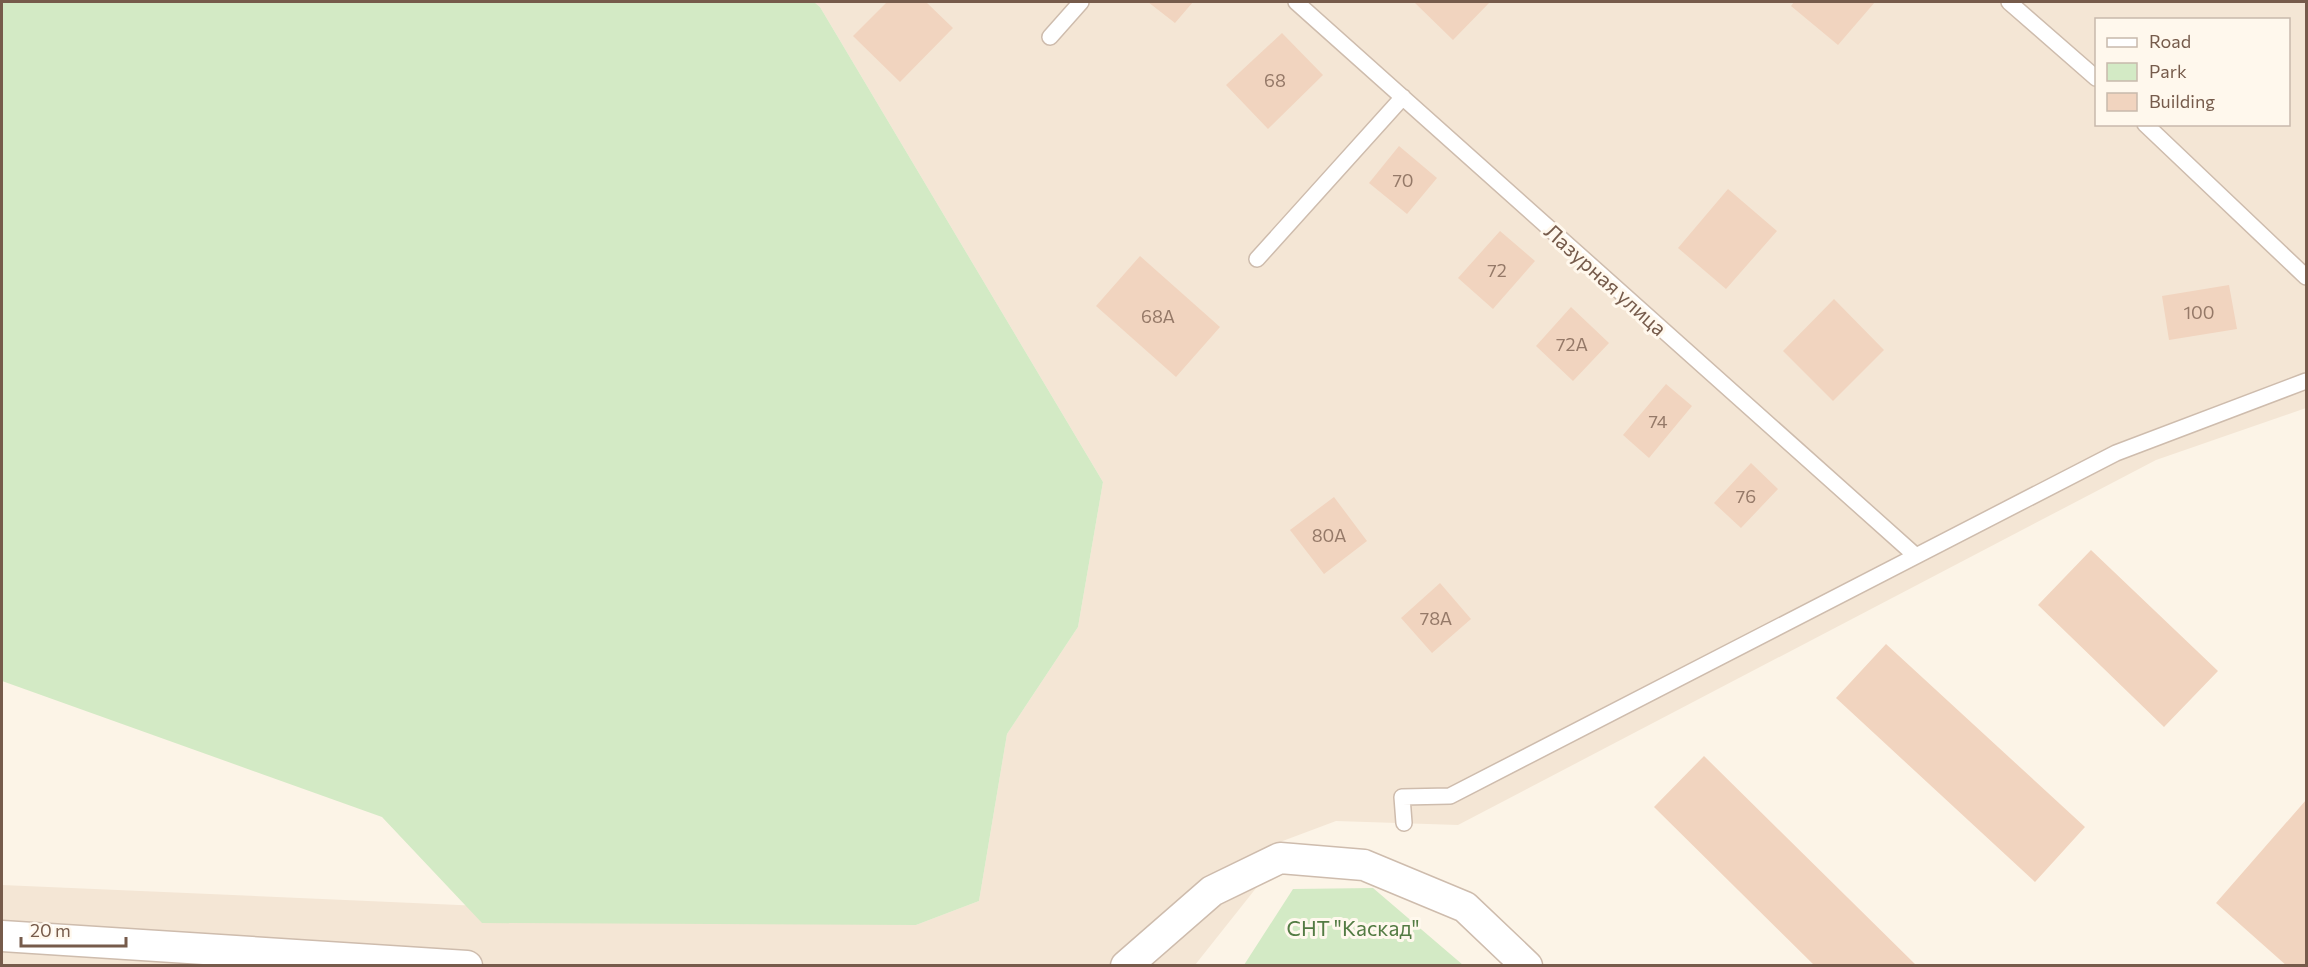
<svg xmlns="http://www.w3.org/2000/svg" width="2308" height="967" font-family="Commissioner,sans-serif">
<style>
.residential{fill:#f4e6d5;fill-rule:evenodd}
.green{fill:#d3eac5}
.building{fill:#f1d4bf}
.lines{fill:none;stroke-linecap:round;stroke-linejoin:round}
.service-casing{stroke:#cebcad;stroke-width:18}
.minor-casing{stroke:#cebcad;stroke-width:33}
.service{stroke:#fff;stroke-width:15}
.minor{stroke:#fff;stroke-width:30}
.labels{text-anchor:middle;dominant-baseline:central;stroke-width:6;stroke-linejoin:round;paint-order:stroke}
.number-label{font-size:18px;fill:#957968}
.street-label{font-size:21px;fill:#765b4b;stroke:#fff8ed}
.park-label{font-size:21px;fill:#537b43;stroke:#fff8ed}
</style>
<rect width="100%" height="100%" fill="#fcf4e7"/>
<path class="residential" d="M 814,2 L 2306,2 L 2306,408 L 2156,460 L 1458,825 L 1336,821 L 1280,842 L 1280,858 L 1195,965 L 2,966 L 2,885 L 916,925 L 979,901 L 1007,734 L 1078,627 L 1103,482 L 820,7 ZM 2096,20 L 2288,20 L 2288,124 L 2096,124 Z"/>
<path class="green" d="M 2,2 L 814,2 L 820,7 L 1103,482 L 1078,627 L 1007,734 L 979,901 L 916,925 L 482,923 L 382,817 L 2,681 Z
M 1373,888 L 1463,965 L 1244,965 L 1293,889 Z"/>
<path class="building" d="M 887,2 L 926,2 L 953,28 L 900,82 L 853,36 Z
M 1148,2 L 1193,2 L 1175,23 Z
M 1414,2 L 1490,2 L 1453,40 Z
M 1794,2 L 1875,2 L 1838,45 L 1791,6 Z
M 1282,33 L 1323,75 L 1268,129 L 1226,85 Z
M 1399,146 L 1437,178 L 1407,214 L 1369,183 Z
M 1728,189 L 1777,231 L 1726,289 L 1678,248 Z
M 1500,231 L 1535,261 L 1493,309 L 1458,278 Z
M 1140,256 L 1220,327 L 1176,377 L 1096,306 Z
M 2229,285 L 2237,329 L 2169,340 L 2162,296 Z
M 1834,299 L 1884,350 L 1833,401 L 1783,351 Z
M 1571,307 L 1609,343 L 1573,381 L 1536,346 Z
M 1666,384 L 1692,406 L 1649,458 L 1623,435 Z
M 1751,463 L 1778,489 L 1741,528 L 1714,503 Z
M 1334,497 L 1367,541 L 1324,574 L 1290,530 Z
M 2091,550 L 2218,671 L 2164,727 L 2038,605 Z
M 1440,583 L 1471,619 L 1432,653 L 1401,618 Z
M 1886,644 L 2085,827 L 2035,882 L 1836,698 Z
M 1704,756 L 1917,966 L 1815,966 L 1654,807 Z
M 2306,800 L 2306,966 L 2287,966 L 2216,903 Z"/>
<g class="lines">
<defs>
<path id="service" d="M 1296,2 L 1916,556
M 2009,2 L 2096,78
M 1050,37 L 1081,2
M 2145,124 L 2306,277
M 1257,259 L 1403,97
M 1404,823 L 1402,797 L 1450,796 L 2116,453 L 2306,381"/>
<path id="minor" d="M 2,936 L 467,966
M 1126,966 L 1212,891 L 1280,858 L 1364,865 L 1465,907 L 1527,966"/>
</defs>
<use href="#service" class="service-casing"/>
<use href="#minor" class="minor-casing"/>
<use href="#service" class="service"/>
<use href="#minor" class="minor"/>
</g>
<g class="labels">
<g class="number-label">
<text x="1275" y="80">68</text>
<text x="1403" y="180">70</text>
<text x="1497" y="270">72</text>
<text x="2199" y="312">100</text>
<text x="1158" y="316">68А</text>
<text x="1572" y="344">72А</text>
<text x="1658" y="421">74</text>
<text x="1746" y="496">76</text>
<text x="1329" y="535">80А</text>
<text x="1436" y="618">78А</text>
</g>
<g class="street-label">
<text transform="translate(1606 279) rotate(42)">Лазурная улица</text>
</g>
<g class="park-label">
<text x="1353" y="927">СНТ "Каскад"</text>
</g>
</g>
<rect width="2308" height="967" fill="none" stroke="#765b4b" stroke-width="6"/>
<rect x="2095" y="18" width="195" height="108" fill="#fff8ed" stroke="#c8b9ac" stroke-width="1.5"/>
<rect x="2107" y="38" width="30" height="9" fill="#ffffff" stroke="#c8b9ac" stroke-width="1.5"/>
<text x="2149" y="48" font-size="18" fill="#765b4b">Road</text>
<rect x="2107" y="63" width="30" height="18" fill="#d3eac5" stroke="#c8b9ac" stroke-width="1.5"/>
<text x="2149" y="78" font-size="18" fill="#765b4b">Park</text>
<rect x="2107" y="93" width="30" height="18" fill="#f1d4bf" stroke="#c8b9ac" stroke-width="1.5"/>
<text x="2149" y="108" font-size="18" fill="#765b4b">Building</text>
<path d="M21 937v9h105v-9" fill="none" stroke="#765b4b" stroke-width="3"/>
<text x="30" y="937" font-size="18" fill="#765b4b" stroke="#fff8ed" stroke-width="4.5" paint-order="stroke">20 m</text>
</svg>
